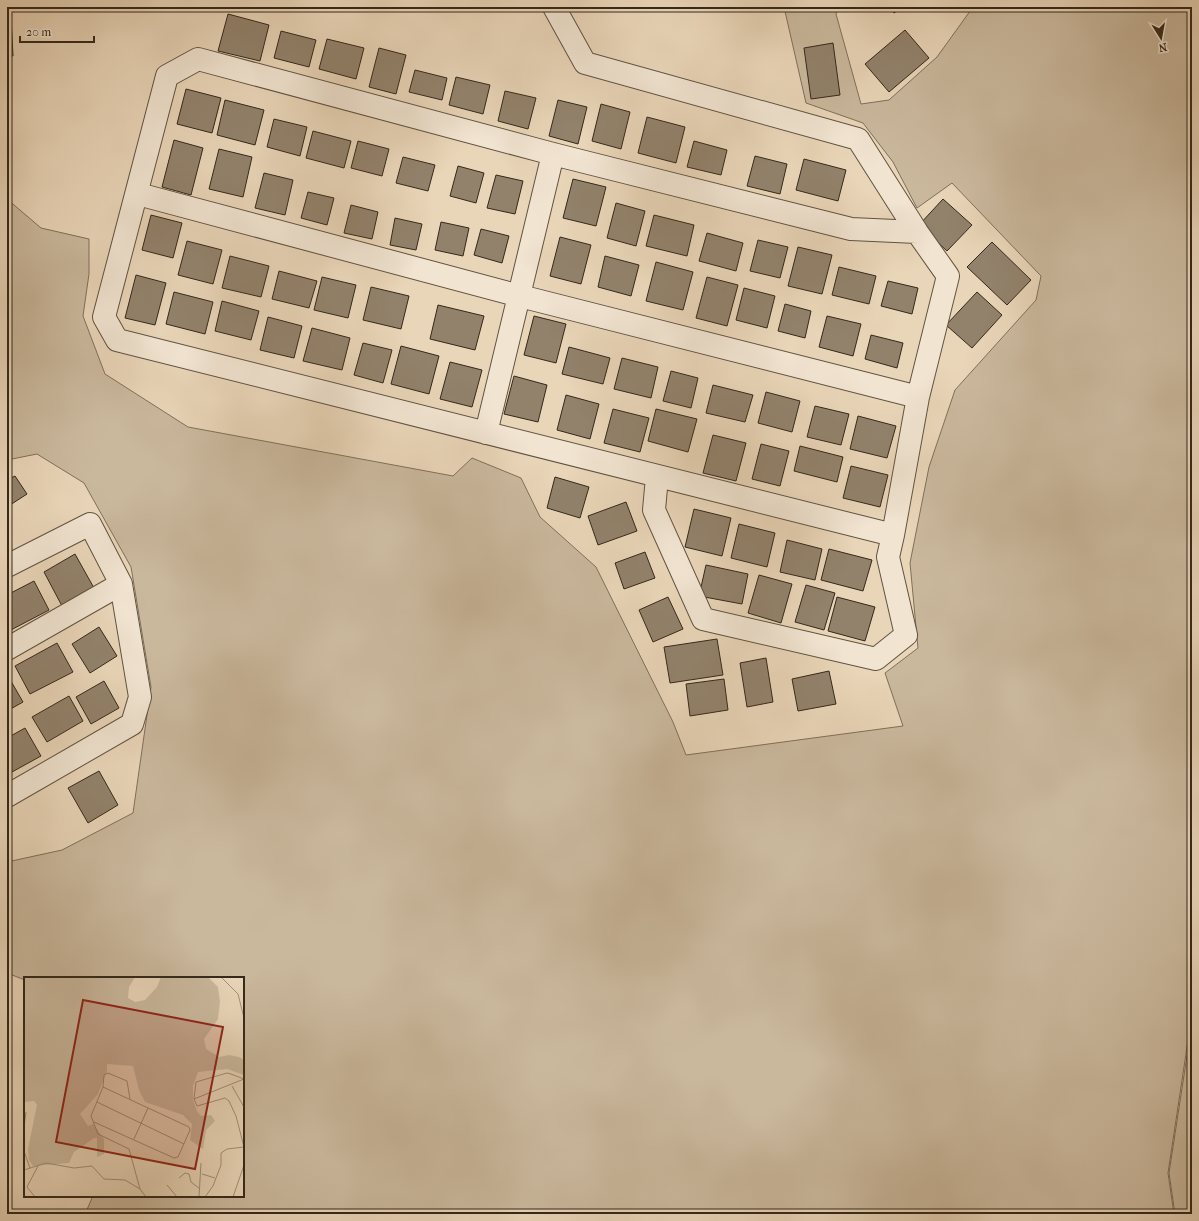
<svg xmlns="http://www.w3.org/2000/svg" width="1199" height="1221" font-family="'IM FELL French Canon',serif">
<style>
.green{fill:#cab89d;stroke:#7f705c}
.building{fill:#92826c;stroke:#34281a}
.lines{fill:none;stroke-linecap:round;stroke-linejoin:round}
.minor-casing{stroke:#615342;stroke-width:24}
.minor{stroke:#f1e4d1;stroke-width:22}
.inset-road{fill:none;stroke:#a19079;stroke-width:1}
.view{fill:#8f2418;fill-opacity:0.15;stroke:#8f2418;stroke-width:2}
.inset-edge{fill:none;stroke:#34281a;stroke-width:2}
</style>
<rect width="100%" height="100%" fill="#e9d5b8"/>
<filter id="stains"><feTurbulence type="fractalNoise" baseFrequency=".005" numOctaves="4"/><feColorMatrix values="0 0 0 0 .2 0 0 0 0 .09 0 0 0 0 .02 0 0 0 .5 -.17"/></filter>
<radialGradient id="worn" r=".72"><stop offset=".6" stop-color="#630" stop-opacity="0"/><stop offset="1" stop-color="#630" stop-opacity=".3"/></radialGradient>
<path class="green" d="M 784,7 L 838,7 L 836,14 L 861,104 L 889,100 L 937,57 L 973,7 L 1192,7 L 1192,1014 L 1168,1173 L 1174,1214 L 85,1214 L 93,1196 L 243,1196 L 243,978 L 25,978 L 25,980 L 7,973 L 7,862 L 62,850 L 133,813 L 151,687 L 131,567 L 84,483 L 37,454 L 7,460 L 7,199 L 41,228 L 89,239 L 89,274 L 83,316 L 105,374 L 188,427 L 453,476 L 472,458 L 521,478 L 540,517 L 596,567 L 673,722 L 686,755 L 903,726 L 885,673 L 918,648 L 910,563 L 929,467 L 955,390 L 1036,300 L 1041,276 L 952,183 L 917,208 L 893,162 L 863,123 L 806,103 Z
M 1192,1023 L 1192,1214 L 1175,1214 L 1169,1173 Z"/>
<path class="building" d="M 890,7 L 902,7 L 894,13 Z
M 228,14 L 269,25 L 260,61 L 218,51 Z
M 7,18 L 11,18 L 13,56 L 7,56 Z
M 905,30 L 929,58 L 889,92 L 865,64 Z
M 281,31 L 316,40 L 309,67 L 274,58 Z
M 327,39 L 364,48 L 356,79 L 319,69 Z
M 833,43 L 840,95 L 811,99 L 804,48 Z
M 379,48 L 406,55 L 396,94 L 369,87 Z
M 415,70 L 447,78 L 442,100 L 409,92 Z
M 456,77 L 490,85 L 483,114 L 449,105 Z
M 186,89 L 221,98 L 212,133 L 177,124 Z
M 505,91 L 536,98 L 528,129 L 498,121 Z
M 225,100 L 264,110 L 255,145 L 217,135 Z
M 558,100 L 587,107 L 578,144 L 549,136 Z
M 601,104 L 630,112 L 621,149 L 592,141 Z
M 647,117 L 685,127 L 676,163 L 638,153 Z
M 274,119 L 307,127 L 300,156 L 267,147 Z
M 313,131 L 351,141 L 344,168 L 306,158 Z
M 174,140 L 203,148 L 191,195 L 162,187 Z
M 358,141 L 389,149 L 382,176 L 351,168 Z
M 694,141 L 727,150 L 721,175 L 687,167 Z
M 219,149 L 252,157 L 243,197 L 209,189 Z
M 755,156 L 787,164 L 780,194 L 747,186 Z
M 403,157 L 435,165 L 428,191 L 396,183 Z
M 804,159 L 846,170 L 838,201 L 796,190 Z
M 458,166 L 484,173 L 476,203 L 450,196 Z
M 264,173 L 293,180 L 285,215 L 255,208 Z
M 496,175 L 523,181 L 515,214 L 487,208 Z
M 573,179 L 606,187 L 596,226 L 563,218 Z
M 308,192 L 334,198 L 327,225 L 301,218 Z
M 943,199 L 972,225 L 947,251 L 919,225 Z
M 616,203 L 645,211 L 636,246 L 607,238 Z
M 351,205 L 378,212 L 372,239 L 344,233 Z
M 151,215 L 182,223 L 173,258 L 142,250 Z
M 654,215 L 694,225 L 687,256 L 646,246 Z
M 395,218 L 422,224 L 416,250 L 390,245 Z
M 441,222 L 469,228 L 463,256 L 435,250 Z
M 481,229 L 509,236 L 502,263 L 474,255 Z
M 707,233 L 743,243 L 736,271 L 699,261 Z
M 560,237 L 591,245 L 581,284 L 550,276 Z
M 758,240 L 788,247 L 780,278 L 750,271 Z
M 187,241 L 222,250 L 213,284 L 178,275 Z
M 992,242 L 1031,280 L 1007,305 L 967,267 Z
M 798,247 L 832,255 L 822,294 L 788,286 Z
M 230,256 L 269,266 L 261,297 L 222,288 Z
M 605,256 L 639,265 L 631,296 L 598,287 Z
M 656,262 L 693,272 L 683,310 L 646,301 Z
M 839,267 L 876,276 L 869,304 L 832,295 Z
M 279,271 L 317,281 L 309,308 L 272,299 Z
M 136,275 L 166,283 L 155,325 L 125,318 Z
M 322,277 L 356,285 L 348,318 L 314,310 Z
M 707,277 L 738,285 L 727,326 L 696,318 Z
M 888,281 L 918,288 L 912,314 L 881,306 Z
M 371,287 L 409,296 L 401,329 L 363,320 Z
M 744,288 L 775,296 L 767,328 L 736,320 Z
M 174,292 L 213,302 L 205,334 L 166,324 Z
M 977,292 L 1002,315 L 972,348 L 946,325 Z
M 222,301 L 259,311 L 251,340 L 215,331 Z
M 785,304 L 811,311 L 805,338 L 778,331 Z
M 438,305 L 484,316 L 475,350 L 430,339 Z
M 534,316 L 566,324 L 556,363 L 524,355 Z
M 827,316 L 861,324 L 853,356 L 819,347 Z
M 268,317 L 302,326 L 294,358 L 260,350 Z
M 312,328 L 350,338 L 342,370 L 303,361 Z
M 871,335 L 903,343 L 897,368 L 865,359 Z
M 363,343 L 392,350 L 383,383 L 354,375 Z
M 401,346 L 439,356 L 429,394 L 391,384 Z
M 569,347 L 610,358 L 603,384 L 562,374 Z
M 622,358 L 658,367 L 651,398 L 614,389 Z
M 450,362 L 482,370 L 472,407 L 440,399 Z
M 671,371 L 698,378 L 691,408 L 663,401 Z
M 514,376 L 547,385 L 538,422 L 504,414 Z
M 713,385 L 753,395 L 745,422 L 706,413 Z
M 766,392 L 800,401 L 792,432 L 758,423 Z
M 566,395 L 599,404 L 590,439 L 557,430 Z
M 815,406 L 849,414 L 841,445 L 807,437 Z
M 613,409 L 649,418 L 640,452 L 604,443 Z
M 656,409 L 697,419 L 688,452 L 648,441 Z
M 858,416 L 896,426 L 887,458 L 850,449 Z
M 713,435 L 746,443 L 736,481 L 703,473 Z
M 761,444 L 789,451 L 780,486 L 752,479 Z
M 800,446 L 843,457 L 837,482 L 794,471 Z
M 851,466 L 888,475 L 880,507 L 843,498 Z
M 7,471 L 11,478 L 15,476 L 27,494 L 7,507 Z
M 555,477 L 589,487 L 580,518 L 547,508 Z
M 626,502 L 637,531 L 598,545 L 588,516 Z
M 694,509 L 731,518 L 722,556 L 685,547 Z
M 739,524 L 775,533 L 767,567 L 731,558 Z
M 787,540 L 822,549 L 815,580 L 780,572 Z
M 829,549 L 872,560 L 863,591 L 821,580 Z
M 645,552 L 655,578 L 624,589 L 615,563 Z
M 75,554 L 94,588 L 62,606 L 44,572 Z
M 706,565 L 748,574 L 742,604 L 699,596 Z
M 759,575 L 792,584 L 781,623 L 748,613 Z
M 34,581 L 49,610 L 7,632 L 7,595 Z
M 806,585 L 835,593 L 824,630 L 795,622 Z
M 668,597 L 683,629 L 653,642 L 639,610 Z
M 837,597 L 875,607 L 865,641 L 828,631 Z
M 99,627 L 117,656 L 90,673 L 72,644 Z
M 717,639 L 723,675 L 670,683 L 664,647 Z
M 57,643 L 73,672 L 30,694 L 15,666 Z
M 766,658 L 773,702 L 747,707 L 740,663 Z
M 829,671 L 836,704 L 798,711 L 792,679 Z
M 8,676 L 23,702 L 7,711 L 7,677 Z
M 724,679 L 728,710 L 690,716 L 686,684 Z
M 104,681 L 119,708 L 91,724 L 76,697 Z
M 69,696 L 83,721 L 47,742 L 32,717 Z
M 25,728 L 41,756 L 12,772 L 7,763 L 7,738 Z
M 99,771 L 118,805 L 88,823 L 68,788 Z"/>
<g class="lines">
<defs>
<path id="minor" d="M 554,7 L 585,63 L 858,139 L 917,232 L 948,276 L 918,397 L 893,535 L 117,340 L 104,317 L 167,76 L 198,59 L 553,154 L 851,229 L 917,232
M 138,194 L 520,296 L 918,397
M 486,433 L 553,154
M 657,477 L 654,510 L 703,619 L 876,659 L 906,635 L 888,557 L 893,535
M 7,566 L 90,524 L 121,584
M 7,649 L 121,584 L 140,697 L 132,724 L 7,796"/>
</defs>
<use href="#minor" class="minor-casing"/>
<use href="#minor" class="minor"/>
</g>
<g transform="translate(24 977)">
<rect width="220" height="220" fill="#e9d5b8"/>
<path d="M 0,0 L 111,0 L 105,10 L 104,21 L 111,25 L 121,23 L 133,10 L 137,0 L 185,1 L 194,10 L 196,25 L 194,42 L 180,62 L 182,72 L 195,80 L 205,78 L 215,80 L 220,83 L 220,98 L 203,92 L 174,95 L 169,109 L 169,123 L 173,134 L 177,139 L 187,138 L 191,144 L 182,153 L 179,172 L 166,163 L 168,147 L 159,138 L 121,125 L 115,113 L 109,89 L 83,87 L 83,94 L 74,117 L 56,137 L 64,149 L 69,147 L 80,162 L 80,177 L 73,180 L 73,161 L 70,161 L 50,175 L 45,186 L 9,189 L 5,183 L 4,172 L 13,128 L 10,124 L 0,125 Z" fill="#cab89d"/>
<path class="inset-road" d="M 197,0 L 214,17 L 220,41M 220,102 L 170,122 L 172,105 L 203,96 L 207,97 L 220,102M 208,109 L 220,130M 79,110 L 80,98 L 84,96 L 103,104 L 106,122M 170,122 L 173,129 L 201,121 L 205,124 L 212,139 L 220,170M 73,125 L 160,167M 70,145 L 150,181 L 154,180 L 166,153 L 165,150 L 79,110 L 67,139 L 74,157 L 105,172 L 116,212 L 122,220M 0,150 L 2,135M 110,162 L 124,131M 0,174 L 6,191M 0,193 L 22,186 L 50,191 L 68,189 L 80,202 L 101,203 L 116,212M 178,197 L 191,201M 155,201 L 161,196 L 165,197 L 167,205 L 176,212M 143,208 L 153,220M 11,220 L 3,210 L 14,189M 175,220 L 177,186M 181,220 L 189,209 L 197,188 L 197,176 L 203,172 L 220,170M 209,220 L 220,188"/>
<path class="view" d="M 59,23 L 199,50 L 171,192 L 32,165 Z"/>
<rect width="220" height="220" class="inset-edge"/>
</g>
<rect width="1199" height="1221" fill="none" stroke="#e9d5b8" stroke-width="24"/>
<rect x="8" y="8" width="1183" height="1205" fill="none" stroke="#34281a" stroke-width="2"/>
<rect x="12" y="12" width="1175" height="1197" fill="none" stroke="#34281a"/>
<g transform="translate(1161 38) rotate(169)" stroke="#f1e4d1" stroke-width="3" paint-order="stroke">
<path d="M0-3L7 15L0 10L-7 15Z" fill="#34281a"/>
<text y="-6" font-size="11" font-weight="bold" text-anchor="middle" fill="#34281a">N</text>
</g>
<path d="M20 36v6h74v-6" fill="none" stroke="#34281a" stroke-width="2"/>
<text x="26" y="36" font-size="12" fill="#34281a" stroke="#f1e4d1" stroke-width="3" paint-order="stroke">20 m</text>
<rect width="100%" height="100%" filter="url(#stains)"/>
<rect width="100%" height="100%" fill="url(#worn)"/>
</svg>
